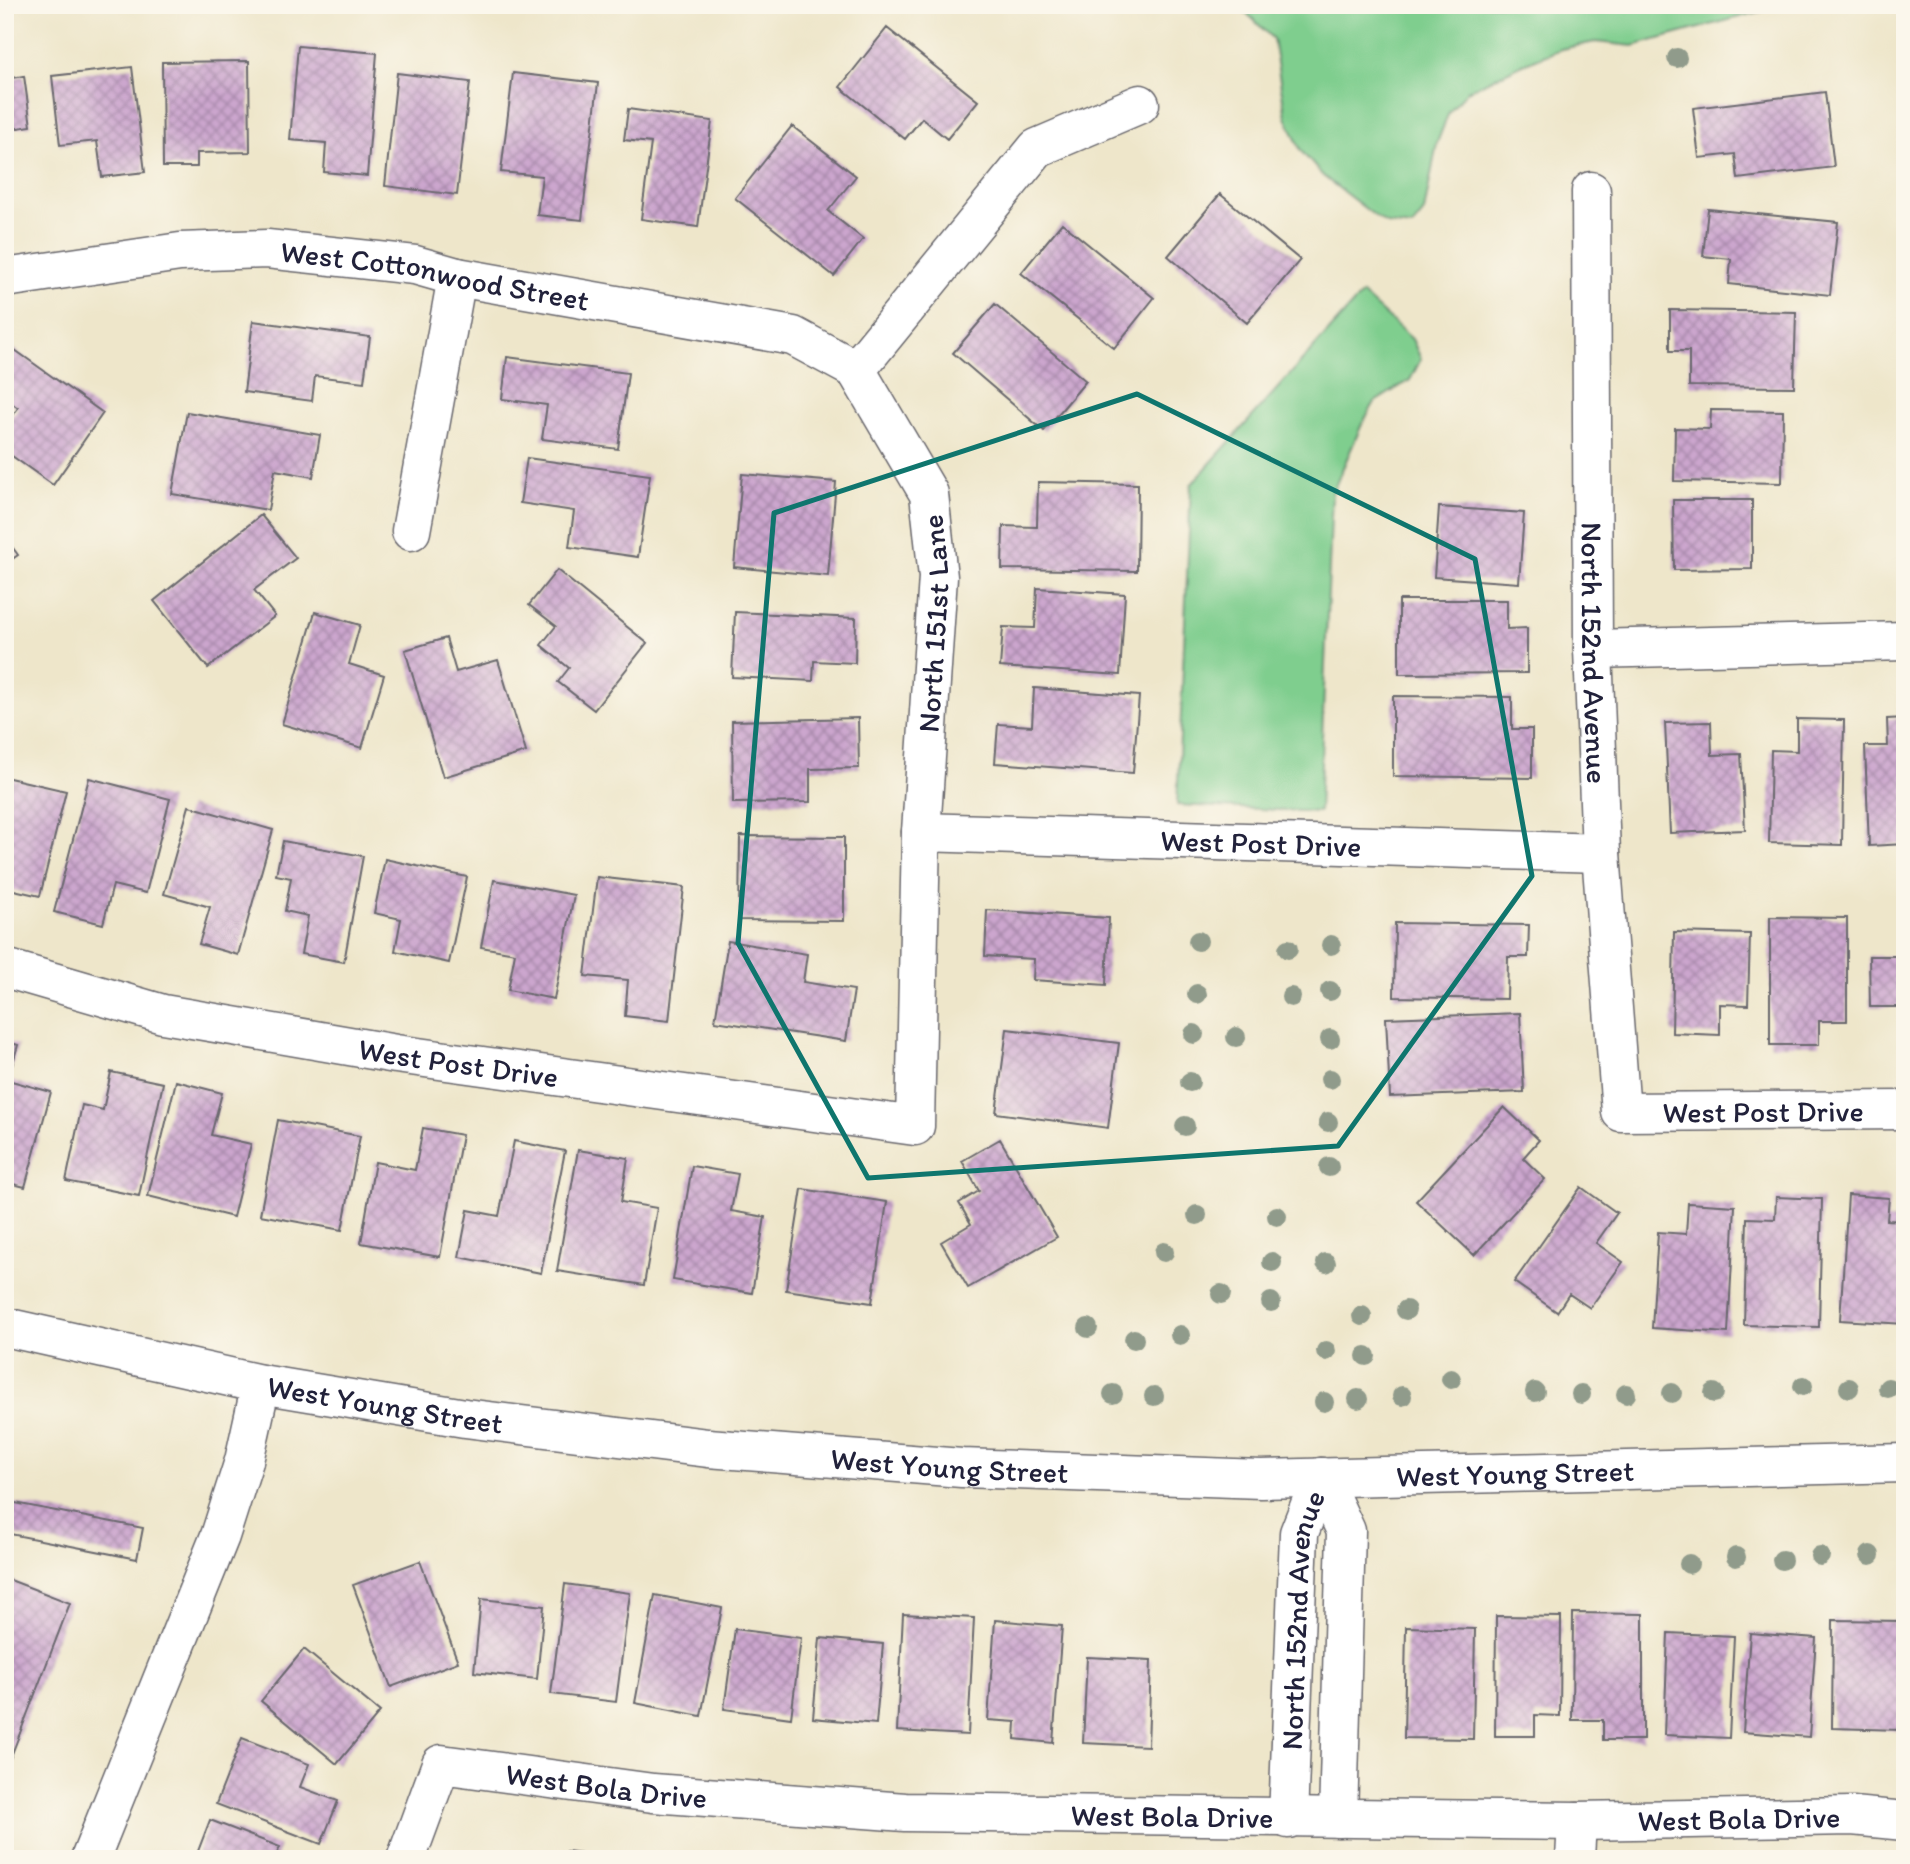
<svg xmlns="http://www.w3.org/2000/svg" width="1910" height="1864" font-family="Itim,sans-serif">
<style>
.green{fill:#7fce8e;stroke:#507864;stroke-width:2}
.building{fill:url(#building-cross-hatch)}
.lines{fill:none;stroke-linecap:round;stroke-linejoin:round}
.minor-casing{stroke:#69676d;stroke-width:41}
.minor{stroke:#fff;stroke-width:38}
.tree{fill:#909b8b}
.marked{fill:none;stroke:#0f766e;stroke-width:5;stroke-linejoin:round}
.labels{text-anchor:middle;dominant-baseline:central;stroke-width:6;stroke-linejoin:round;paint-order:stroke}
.street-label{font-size:30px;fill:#22223b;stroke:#fbf7ec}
</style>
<defs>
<pattern id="building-cross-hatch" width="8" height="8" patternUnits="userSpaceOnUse" patternTransform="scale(1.75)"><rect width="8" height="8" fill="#cca6ce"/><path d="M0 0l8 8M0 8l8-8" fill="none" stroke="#a587a8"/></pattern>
</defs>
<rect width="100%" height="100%" fill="#fbf7ec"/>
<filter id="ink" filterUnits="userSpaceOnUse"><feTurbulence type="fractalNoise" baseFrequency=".0143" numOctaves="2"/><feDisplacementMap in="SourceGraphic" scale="14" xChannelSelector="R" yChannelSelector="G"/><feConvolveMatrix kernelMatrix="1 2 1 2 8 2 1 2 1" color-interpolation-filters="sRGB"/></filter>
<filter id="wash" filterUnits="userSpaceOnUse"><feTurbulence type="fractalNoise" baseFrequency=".00686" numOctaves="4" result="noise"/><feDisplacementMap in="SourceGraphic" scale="28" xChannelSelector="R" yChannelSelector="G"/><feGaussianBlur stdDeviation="1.57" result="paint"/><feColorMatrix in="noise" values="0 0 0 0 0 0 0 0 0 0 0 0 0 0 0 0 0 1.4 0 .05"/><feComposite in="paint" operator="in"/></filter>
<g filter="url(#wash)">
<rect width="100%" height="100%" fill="#eee6ca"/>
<path class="green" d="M 1235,5 L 1784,5 L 1633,46 L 1595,42 L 1561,49 L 1523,64 L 1467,91 L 1449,112 L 1437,143 L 1424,212 L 1412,227 L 1387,224 L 1375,216 L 1323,176 L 1301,151 L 1286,117 L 1273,39 L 1252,18 Z
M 1362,294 L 1412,339 L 1421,359 L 1410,380 L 1375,402 L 1362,424 L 1332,493 L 1319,812 L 1177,805 L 1191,485 Z"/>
<g id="blocks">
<path class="building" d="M 887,28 L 978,101 L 947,139 L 922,118 L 905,139 L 840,87 Z
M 298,46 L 377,53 L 367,176 L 324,172 L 326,143 L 290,140 Z
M 249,61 L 250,152 L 197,153 L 197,167 L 163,167 L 162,62 Z
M 132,67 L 145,172 L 102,177 L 97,141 L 60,145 L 52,76 Z
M 397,73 L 470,82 L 457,195 L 385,186 Z
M 513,73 L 598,83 L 582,220 L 537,215 L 542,176 L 501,172 Z
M 24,76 L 31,126 L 5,130 L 5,79 Z
M 1825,92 L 1834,167 L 1738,179 L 1735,154 L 1699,158 L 1693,108 Z
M 628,109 L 712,121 L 698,227 L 641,219 L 651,143 L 624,140 Z
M 792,126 L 856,176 L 828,211 L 863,239 L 834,276 L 735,198 Z
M 1220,194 L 1300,260 L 1247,323 L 1168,256 Z
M 1708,209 L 1838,222 L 1830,295 L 1729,284 L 1731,259 L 1703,256 Z
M 1062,223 L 1154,298 L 1114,348 L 1021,273 Z
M 995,304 L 1086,381 L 1044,431 L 953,353 Z
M 1670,310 L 1796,312 L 1794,387 L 1689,386 L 1689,351 L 1670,351 Z
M 253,321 L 370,337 L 364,382 L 315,376 L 312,401 L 244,392 Z
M 8,345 L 103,413 L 53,485 L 5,451 L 5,426 L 18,408 L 5,398 L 5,349 Z
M 507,357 L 628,373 L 618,449 L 542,439 L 547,405 L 502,399 Z
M 1711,410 L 1783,411 L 1782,483 L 1674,481 L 1675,428 L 1710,429 Z
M 187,412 L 320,435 L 313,477 L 275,470 L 268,510 L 172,494 Z
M 527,458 L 650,475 L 638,557 L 569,547 L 574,511 L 520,503 Z
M 742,474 L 836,482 L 828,576 L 734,567 Z
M 1038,482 L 1138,484 L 1137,571 L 1002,569 L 1003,526 L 1037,527 Z
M 1673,500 L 1752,500 L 1752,569 L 1674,570 Z
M 1439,507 L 1524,513 L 1519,583 L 1434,577 Z
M 261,515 L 296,558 L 254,590 L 275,616 L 208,668 L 154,601 Z
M 5,537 L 18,555 L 5,564 Z
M 557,570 L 647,643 L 594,710 L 558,682 L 569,668 L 541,645 L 556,626 L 529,605 Z
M 1037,588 L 1125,594 L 1120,675 L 1000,667 L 1003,627 L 1035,628 Z
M 1399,600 L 1507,600 L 1507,629 L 1527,628 L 1527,673 L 1399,674 Z
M 315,612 L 360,625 L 349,664 L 384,675 L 362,748 L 282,724 Z
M 735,612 L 856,618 L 855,663 L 814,661 L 813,681 L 732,677 Z
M 446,638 L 456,672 L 498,660 L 526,752 L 443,777 L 405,650 Z
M 1034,688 L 1139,696 L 1133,773 L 995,763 L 998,724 L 1032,726 Z
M 1393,696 L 1512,697 L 1512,729 L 1532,729 L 1532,778 L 1393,776 Z
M 858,718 L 859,768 L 810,769 L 810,802 L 733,803 L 732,721 Z
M 1905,718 L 1905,844 L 1869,846 L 1865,746 L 1888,746 L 1887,719 Z
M 1797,719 L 1844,720 L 1842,845 L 1769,843 L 1771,750 L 1797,751 Z
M 1711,722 L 1712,755 L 1741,754 L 1745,830 L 1670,833 L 1665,723 Z
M 5,777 L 66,791 L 40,896 L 5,888 Z
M 89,778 L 170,799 L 146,893 L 113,885 L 103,924 L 54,912 Z
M 189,806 L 273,830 L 238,955 L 199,944 L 210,907 L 164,894 Z
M 740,836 L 844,837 L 844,921 L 739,920 Z
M 283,841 L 363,856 L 344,962 L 301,954 L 308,916 L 285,911 L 291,878 L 276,875 Z
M 385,859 L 467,877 L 449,963 L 395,951 L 401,919 L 374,913 Z
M 597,877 L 684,887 L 669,1021 L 625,1016 L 628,980 L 585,976 Z
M 494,880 L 574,895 L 554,999 L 508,990 L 515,953 L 481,947 Z
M 987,910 L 1109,918 L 1106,985 L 1033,980 L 1034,959 L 985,956 Z
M 1770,917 L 1847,918 L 1847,1021 L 1819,1021 L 1819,1045 L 1770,1045 Z
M 1395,923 L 1529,925 L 1528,957 L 1508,957 L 1507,999 L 1394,997 Z
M 1674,932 L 1750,934 L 1748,1005 L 1720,1004 L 1720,1035 L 1672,1033 Z
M 1896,934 L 1905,934 L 1905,1007 L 1870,1007 L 1869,956 L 1896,956 Z
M 728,941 L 807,954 L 803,982 L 854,990 L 846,1041 L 715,1021 Z
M 1520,1013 L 1524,1092 L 1390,1097 L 1386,1018 Z
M 1007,1029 L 1119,1043 L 1108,1128 L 996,1113 Z
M 5,1041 L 18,1045 L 8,1080 L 51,1092 L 25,1187 L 5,1182 Z
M 111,1072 L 163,1083 L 139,1196 L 66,1181 L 82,1105 L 103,1110 Z
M 176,1081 L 222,1093 L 211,1135 L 251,1144 L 233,1217 L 148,1196 Z
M 1504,1107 L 1539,1140 L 1523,1158 L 1545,1179 L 1474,1255 L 1416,1201 Z
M 278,1120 L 360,1136 L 342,1230 L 260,1215 Z
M 423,1128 L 462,1135 L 440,1257 L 361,1243 L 375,1162 L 415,1170 Z
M 1000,1139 L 1057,1237 L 968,1288 L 941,1242 L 971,1224 L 959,1203 L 979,1191 L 962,1161 Z
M 514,1141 L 565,1151 L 541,1273 L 459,1257 L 468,1210 L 499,1216 Z
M 578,1150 L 628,1158 L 621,1202 L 657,1208 L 644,1285 L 557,1271 Z
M 692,1166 L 738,1174 L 731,1211 L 765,1217 L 752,1293 L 673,1280 Z
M 1581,1187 L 1617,1213 L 1596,1243 L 1623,1262 L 1590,1308 L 1569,1294 L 1557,1312 L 1514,1282 Z
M 802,1189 L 887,1202 L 872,1303 L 786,1290 Z
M 1848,1195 L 1889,1198 L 1887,1220 L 1905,1221 L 1905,1324 L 1840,1320 Z
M 1776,1197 L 1822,1199 L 1819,1327 L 1744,1325 L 1747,1218 L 1775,1219 Z
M 1688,1203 L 1735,1206 L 1728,1333 L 1652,1328 L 1658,1232 L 1686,1234 Z
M 5,1501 L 143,1528 L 137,1559 L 5,1533 Z
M 420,1561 L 458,1662 L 391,1687 L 353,1585 Z
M 5,1578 L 70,1603 L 5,1772 Z
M 565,1584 L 630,1593 L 616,1702 L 551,1694 Z
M 655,1595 L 722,1608 L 701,1716 L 635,1703 Z
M 481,1599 L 544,1606 L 537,1679 L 474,1672 Z
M 1573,1613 L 1643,1614 L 1643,1740 L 1603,1740 L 1603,1720 L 1572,1720 Z
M 903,1614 L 974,1618 L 968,1735 L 897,1731 Z
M 1496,1616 L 1561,1617 L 1560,1716 L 1535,1715 L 1535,1736 L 1495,1736 Z
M 995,1620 L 1062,1626 L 1053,1743 L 1015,1739 L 1016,1722 L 988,1720 Z
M 1833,1620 L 1903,1621 L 1901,1730 L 1832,1728 Z
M 1406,1627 L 1475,1629 L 1473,1739 L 1404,1738 Z
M 735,1629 L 801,1638 L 791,1718 L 724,1709 Z
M 1668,1633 L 1734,1636 L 1729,1738 L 1664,1735 Z
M 1750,1633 L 1816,1638 L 1809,1737 L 1743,1732 Z
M 820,1638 L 883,1644 L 876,1724 L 813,1718 Z
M 304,1649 L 380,1712 L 337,1764 L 261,1701 Z
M 1087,1657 L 1151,1660 L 1148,1746 L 1083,1743 Z
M 242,1738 L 309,1764 L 300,1787 L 338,1801 L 321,1844 L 216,1804 Z
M 210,1820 L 280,1847 L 276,1856 L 283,1859 L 195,1859 Z
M 567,1851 L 606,1856 L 605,1859 L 566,1859 Z
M 474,1854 L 496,1857 L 495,1859 L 473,1859 Z"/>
</g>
</g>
<g filter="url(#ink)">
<use href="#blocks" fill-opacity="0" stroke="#69676d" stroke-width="2"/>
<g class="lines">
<defs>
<g id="minor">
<path id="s1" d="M 1591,191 L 1593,649 L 1601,853 L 1621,1112 L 1905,1110"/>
<path id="s2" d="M 5,278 L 180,252 L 267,249 L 415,265 L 457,277 L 793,336 L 856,370"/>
<path d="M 856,370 L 1037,148 L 1140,104"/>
<path d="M 411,531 L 457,277"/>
<path d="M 1593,649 L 1905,641"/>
<path id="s3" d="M 921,832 L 1601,853"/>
<path id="s4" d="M 5,968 L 163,1014 L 396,1054 L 915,1126 L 921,832 L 938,577 L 929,494 L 856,370"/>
<path id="s5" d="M 5,1327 L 261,1384 L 465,1418 L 708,1448 L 962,1468 L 1261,1479 L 1905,1463"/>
<path d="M 1321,1477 L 1346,1531 L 1338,1818"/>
<path id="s6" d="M 1288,1819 L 1299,1533 L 1321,1477"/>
<path d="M 90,1859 L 220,1536 L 244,1461 L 261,1384"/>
<path id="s7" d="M 406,1859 L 441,1764 L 653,1793 L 905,1812 L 1577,1821 L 1852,1816 L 1905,1821"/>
<path d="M 1575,1859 L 1577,1821"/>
</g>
</defs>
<use href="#minor" class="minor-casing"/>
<use href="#minor" class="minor"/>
</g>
<g class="tree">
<circle cx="1677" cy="58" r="10"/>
<circle cx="1198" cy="941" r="10"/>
<circle cx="1331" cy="945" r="10"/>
<circle cx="1288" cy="949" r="10"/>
<circle cx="1330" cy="991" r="10"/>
<circle cx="1197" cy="994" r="10"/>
<circle cx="1291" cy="997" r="10"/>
<circle cx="1194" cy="1034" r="10"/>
<circle cx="1236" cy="1037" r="10"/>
<circle cx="1330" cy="1039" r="10"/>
<circle cx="1330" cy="1079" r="10"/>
<circle cx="1190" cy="1082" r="10"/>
<circle cx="1328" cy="1122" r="10"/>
<circle cx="1185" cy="1126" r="10"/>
<circle cx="1329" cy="1167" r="10"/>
<circle cx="1197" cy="1215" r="10"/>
<circle cx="1277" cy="1216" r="10"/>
<circle cx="1164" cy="1252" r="10"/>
<circle cx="1272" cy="1262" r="10"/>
<circle cx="1326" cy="1263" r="10"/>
<circle cx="1221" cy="1294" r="10"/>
<circle cx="1271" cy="1302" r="10"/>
<circle cx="1406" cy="1310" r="10"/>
<circle cx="1362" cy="1316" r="10"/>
<circle cx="1088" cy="1328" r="10"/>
<circle cx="1180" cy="1335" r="10"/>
<circle cx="1134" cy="1339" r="10"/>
<circle cx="1326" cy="1351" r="10"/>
<circle cx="1366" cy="1356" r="10"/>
<circle cx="1451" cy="1379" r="10"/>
<circle cx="1803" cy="1386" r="10"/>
<circle cx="1849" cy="1388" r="10"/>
<circle cx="1888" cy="1388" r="10"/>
<circle cx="1535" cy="1392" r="10"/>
<circle cx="1672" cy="1393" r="10"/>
<circle cx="1714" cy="1393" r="10"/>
<circle cx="1113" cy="1394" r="10"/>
<circle cx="1581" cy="1394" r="10"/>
<circle cx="1626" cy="1394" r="10"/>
<circle cx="1154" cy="1396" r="10"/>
<circle cx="1402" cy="1396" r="10"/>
<circle cx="1358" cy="1399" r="10"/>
<circle cx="1324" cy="1402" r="10"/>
<circle cx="1870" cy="1555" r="10"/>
<circle cx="1820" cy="1556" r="10"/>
<circle cx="1736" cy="1557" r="10"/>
<circle cx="1782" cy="1560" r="10"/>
<circle cx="1689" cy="1564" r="10"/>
</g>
</g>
<path class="marked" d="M 1137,394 L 1475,559 L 1532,876 L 1338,1146 L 868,1178 L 738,943 L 774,513 Z"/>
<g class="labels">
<g class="street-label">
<text stroke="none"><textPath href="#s2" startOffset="434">West Cottonwood Street</textPath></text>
<text stroke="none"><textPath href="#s4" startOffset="1428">North 151st Lane</textPath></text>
<text stroke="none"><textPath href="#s1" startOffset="462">North 152nd Avenue</textPath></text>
<text stroke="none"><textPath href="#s3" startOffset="340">West Post Drive</textPath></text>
<text stroke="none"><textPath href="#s4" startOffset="464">West Post Drive</textPath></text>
<text stroke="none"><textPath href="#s1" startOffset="1064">West Post Drive</textPath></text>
<text stroke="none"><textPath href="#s5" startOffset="388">West Young Street</textPath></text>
<text stroke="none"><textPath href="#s5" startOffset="956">West Young Street</textPath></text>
<text stroke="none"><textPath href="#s5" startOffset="1522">West Young Street</textPath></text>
<text stroke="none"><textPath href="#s6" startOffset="200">North 152nd Avenue</textPath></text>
<text stroke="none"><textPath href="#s7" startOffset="268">West Bola Drive</textPath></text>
<text stroke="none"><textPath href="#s7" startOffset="835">West Bola Drive</textPath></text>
<text stroke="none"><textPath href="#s7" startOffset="1402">West Bola Drive</textPath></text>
</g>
</g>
<rect width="1910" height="1864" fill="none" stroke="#fbf7ec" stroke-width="28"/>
</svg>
